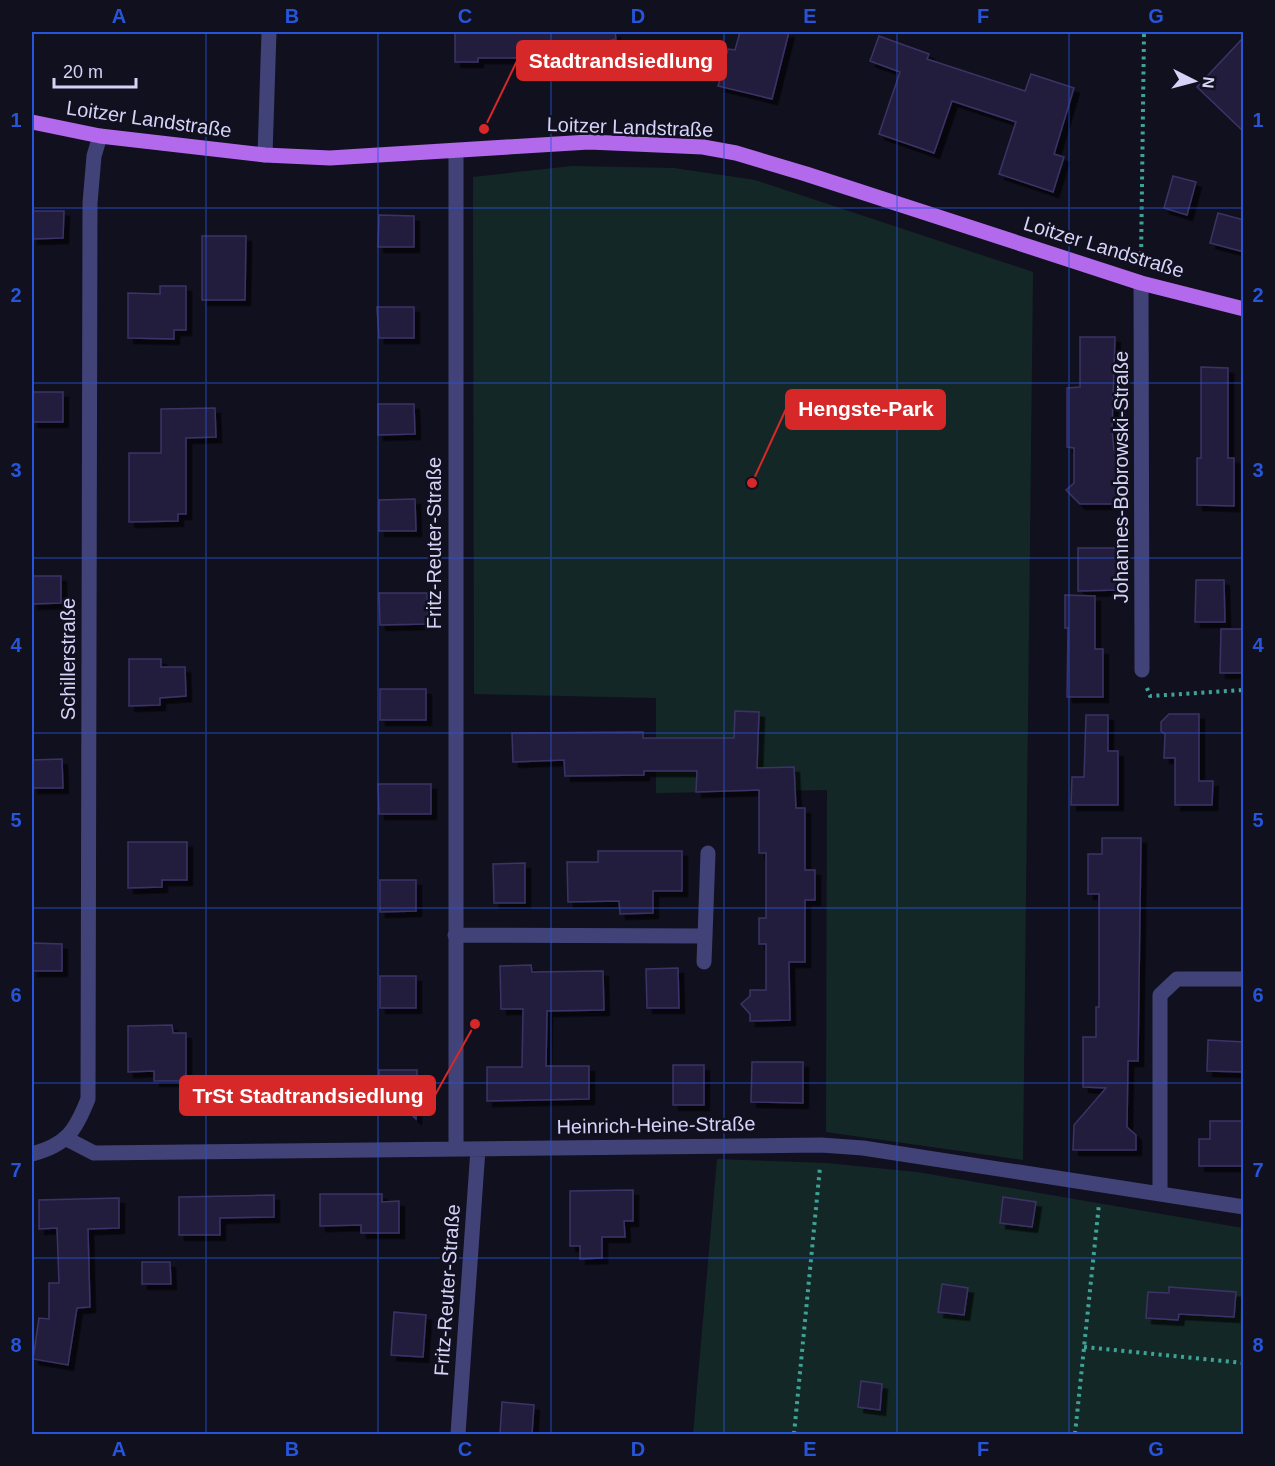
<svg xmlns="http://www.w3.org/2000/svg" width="1275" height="1466" font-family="Helvetica,sans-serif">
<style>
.green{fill:#132826}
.building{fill:#231e3d;stroke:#3b3366;stroke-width:1.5;filter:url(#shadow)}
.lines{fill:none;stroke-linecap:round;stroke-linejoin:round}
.path{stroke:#3ea397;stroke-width:4;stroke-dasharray:3 4.5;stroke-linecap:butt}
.minor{stroke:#414278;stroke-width:15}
.major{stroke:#b369eb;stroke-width:15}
.grid{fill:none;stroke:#2655da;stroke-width:1.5;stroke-opacity:0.55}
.labels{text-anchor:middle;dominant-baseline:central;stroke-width:5;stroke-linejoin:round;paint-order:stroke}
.street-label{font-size:20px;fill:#d6d3f9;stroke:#11101f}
.leader{fill:none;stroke:#d62828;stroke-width:2}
.callout-dot{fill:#d62828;stroke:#11101f;stroke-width:2}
.callout{fill:#d62828;stroke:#d62828;stroke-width:2}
.callout-label{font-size:21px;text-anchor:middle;font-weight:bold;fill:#fff}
.neatline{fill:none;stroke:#2655da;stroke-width:2}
.grid-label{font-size:20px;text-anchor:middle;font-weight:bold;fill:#2655da}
</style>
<defs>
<filter id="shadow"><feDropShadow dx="5.5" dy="5.5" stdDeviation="0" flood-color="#0009"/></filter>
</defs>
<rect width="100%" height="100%" fill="#11101f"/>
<path class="green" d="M 572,166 L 674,168 L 755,180 L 1033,272 L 1023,1160 L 826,1132 L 827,790 L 656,793 L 656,698 L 474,694 L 473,177 Z
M 717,1159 L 826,1163 L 917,1172 L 1243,1228 L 1243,1434 L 693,1434 Z"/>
<path class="building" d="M 455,32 L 615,32 L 616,39 L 563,53 L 564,58 L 551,59 L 551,62 L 526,62 L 526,58 L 478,58 L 478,62 L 455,62 Z
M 740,32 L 789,32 L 772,99 L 718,86 L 728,49 L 735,50 Z
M 879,36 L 929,54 L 927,59 L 1025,91 L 1031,74 L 1074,88 L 1054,154 L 1064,157 L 1053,192 L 999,174 L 1016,122 L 952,101 L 934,153 L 879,134 L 900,72 L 870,61 Z
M 1244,37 L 1244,132 L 1197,87 Z
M 1173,176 L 1196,182 L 1187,215 L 1164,208 Z
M 32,211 L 64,211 L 63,238 L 32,239 Z
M 1218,213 L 1244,220 L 1244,252 L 1210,243 Z
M 379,215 L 414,216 L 414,247 L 378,247 Z
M 202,236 L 246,236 L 245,300 L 202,300 Z
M 160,286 L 186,286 L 186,330 L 174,330 L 174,339 L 128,338 L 128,293 L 160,294 Z
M 377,307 L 414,307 L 414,338 L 379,338 Z
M 1080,337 L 1115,337 L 1112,430 L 1114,450 L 1121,450 L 1121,504 L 1080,504 L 1066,490 L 1074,483 L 1074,448 L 1067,447 L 1067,388 L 1080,387 Z
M 1201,367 L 1228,368 L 1228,458 L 1234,458 L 1234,506 L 1197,505 L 1197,458 L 1201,458 Z
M 32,392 L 63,392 L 63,422 L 32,422 Z
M 378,404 L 414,404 L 415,434 L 378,435 Z
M 215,408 L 216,437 L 186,438 L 186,514 L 178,514 L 178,521 L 129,522 L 129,453 L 161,453 L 161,409 Z
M 415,499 L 416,531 L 379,531 L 379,500 Z
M 1078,548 L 1119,548 L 1119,590 L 1078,591 Z
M 32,576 L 61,576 L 61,603 L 32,604 Z
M 1196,580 L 1224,580 L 1225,622 L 1195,622 Z
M 379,593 L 427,593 L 428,624 L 380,625 Z
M 1065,595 L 1095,596 L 1095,649 L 1103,649 L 1103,697 L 1067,697 L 1068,628 L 1065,628 Z
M 1221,629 L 1244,629 L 1244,673 L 1220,673 Z
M 129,659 L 161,659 L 161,667 L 185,667 L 186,696 L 160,698 L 160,705 L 129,706 Z
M 380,689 L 426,689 L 426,720 L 380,720 Z
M 735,711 L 759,712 L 757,768 L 794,767 L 796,808 L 805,808 L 805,870 L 815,870 L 815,900 L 805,900 L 805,962 L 789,962 L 790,1020 L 750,1021 L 750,1014 L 741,1004 L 750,996 L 750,990 L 766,990 L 766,944 L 759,944 L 759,918 L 766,918 L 766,853 L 759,853 L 759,790 L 696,792 L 697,771 L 644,771 L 644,775 L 565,776 L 564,760 L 513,762 L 512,733 L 643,732 L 643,738 L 734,738 Z
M 1169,714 L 1199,714 L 1199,781 L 1213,781 L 1212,805 L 1175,805 L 1175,758 L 1164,758 L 1165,734 L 1161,731 L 1161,722 Z
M 1086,715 L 1108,715 L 1108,751 L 1118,751 L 1118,805 L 1071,805 L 1072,777 L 1084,777 Z
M 62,759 L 63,788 L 32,788 L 32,760 Z
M 378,784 L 431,784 L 431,814 L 379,814 Z
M 1102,838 L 1141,838 L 1138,1061 L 1128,1061 L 1127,1127 L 1136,1135 L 1136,1150 L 1073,1150 L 1074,1125 L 1106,1088 L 1083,1087 L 1083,1037 L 1096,1037 L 1096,1007 L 1099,1007 L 1099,894 L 1088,894 L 1088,854 L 1102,854 Z
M 128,842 L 187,842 L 187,880 L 162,880 L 162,887 L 128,888 Z
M 598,851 L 682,851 L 682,891 L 653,891 L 653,913 L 620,914 L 619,901 L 568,902 L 567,862 L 598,862 Z
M 525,863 L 525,903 L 494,903 L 493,864 Z
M 380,880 L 416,880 L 416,911 L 380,912 Z
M 32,943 L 62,944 L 62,971 L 32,971 Z
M 531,965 L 532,972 L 603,971 L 604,1010 L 547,1011 L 546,1066 L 589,1066 L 589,1099 L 487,1101 L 487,1067 L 522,1067 L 523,1009 L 501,1009 L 500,966 Z
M 678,968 L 679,1008 L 647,1008 L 646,969 Z
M 380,976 L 416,976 L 416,1008 L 380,1008 Z
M 172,1025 L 173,1033 L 186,1033 L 186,1081 L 154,1081 L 154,1071 L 128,1072 L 128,1026 Z
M 1208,1040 L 1244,1042 L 1244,1072 L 1207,1071 Z
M 752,1062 L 803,1062 L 803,1103 L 751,1102 Z
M 673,1065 L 704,1065 L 704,1105 L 673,1105 Z
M 379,1070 L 417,1070 L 416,1119 L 400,1104 L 379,1104 Z
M 1210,1121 L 1244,1121 L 1244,1166 L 1199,1166 L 1199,1139 L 1210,1139 Z
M 633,1190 L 633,1221 L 624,1221 L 625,1237 L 602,1237 L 602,1258 L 580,1259 L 580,1246 L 570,1246 L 570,1191 Z
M 320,1194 L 382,1194 L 382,1202 L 399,1201 L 399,1233 L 361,1233 L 361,1225 L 320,1226 Z
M 274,1195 L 274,1217 L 220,1218 L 220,1235 L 179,1235 L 179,1197 Z
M 1003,1197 L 1036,1202 L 1032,1227 L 1000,1223 Z
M 119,1198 L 119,1228 L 88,1229 L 90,1307 L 77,1308 L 68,1365 L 33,1359 L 39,1318 L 49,1319 L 49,1283 L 59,1283 L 57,1228 L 39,1229 L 39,1200 Z
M 142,1262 L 170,1262 L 171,1284 L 142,1284 Z
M 942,1284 L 968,1288 L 964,1315 L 938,1312 Z
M 1169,1287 L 1236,1292 L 1234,1317 L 1179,1314 L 1178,1320 L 1146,1318 L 1148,1292 L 1169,1293 Z
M 394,1312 L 426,1315 L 423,1357 L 391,1355 Z
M 861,1381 L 882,1384 L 880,1410 L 858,1407 Z
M 502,1402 L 534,1405 L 532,1434 L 500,1434 Z"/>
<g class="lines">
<path class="path" d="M 1141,262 L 1144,32
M 1147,688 L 1150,696 L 1244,690
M 1084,1347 L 1244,1363
M 794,1434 L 820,1167
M 1075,1434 L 1099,1204"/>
<path class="minor" d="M 265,155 L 269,32
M 1141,283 L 1142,670
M 455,935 L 705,936 L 704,962
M 705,936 L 708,853
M 67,1139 L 94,1153 L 821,1145 L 863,1148 L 1244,1207
M 456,1148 L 456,151
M 32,1154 C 66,1145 75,1132 88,1099 L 90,203 L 94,156 L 100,136
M 1160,1192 L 1160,995 L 1177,979 L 1244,979
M 458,1434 L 478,1149"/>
<path class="major" d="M 32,122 L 100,136 L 265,155 L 330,158 L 589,142 L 703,147 L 736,153 L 806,174 L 1141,283 L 1244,309"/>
</g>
<path class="grid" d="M 206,32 L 206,1434M 378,32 L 378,1434M 551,32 L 551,1434M 724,32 L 724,1434M 897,32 L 897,1434M 1069,32 L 1069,1434M 32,208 L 1244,208M 32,383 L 1244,383M 32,558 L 1244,558M 32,733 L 1244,733M 32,908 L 1244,908M 32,1083 L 1244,1083M 32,1258 L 1244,1258"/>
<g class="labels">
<g class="street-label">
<text transform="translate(149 119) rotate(8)">Loitzer Landstraße</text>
<text transform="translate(630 127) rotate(2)">Loitzer Landstraße</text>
<text transform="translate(1104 247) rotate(17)">Loitzer Landstraße</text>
<text transform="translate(1121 477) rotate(-90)">Johannes-Bobrowski-Straße</text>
<text transform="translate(434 543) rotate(-90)">Fritz-Reuter-Straße</text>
<text transform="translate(68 659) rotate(-90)">Schillerstraße</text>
<text transform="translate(656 1125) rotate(-1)">Heinrich-Heine-Straße</text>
<text transform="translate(447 1290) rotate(-86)">Fritz-Reuter-Straße</text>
</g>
</g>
<path class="leader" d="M484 129L517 61M752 483L786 409M475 1024L435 1095"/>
<g class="callout-dot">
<circle cx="484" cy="129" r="6"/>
<circle cx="752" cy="483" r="6"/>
<circle cx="475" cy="1024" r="6"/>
</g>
<g class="callout">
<rect x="517" y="41" width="209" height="39" rx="6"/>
<rect x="786" y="390" width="159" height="39" rx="6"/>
<rect x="180" y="1076" width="255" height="39" rx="6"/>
</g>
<g class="callout-label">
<text x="621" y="68">Stadtrandsiedlung</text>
<text x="866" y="416">Hengste-Park</text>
<text x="308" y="1103">TrSt Stadtrandsiedlung</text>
</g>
<rect width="1275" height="1466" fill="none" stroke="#11101f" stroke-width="66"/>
<g transform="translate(1194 81) rotate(96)" stroke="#11101f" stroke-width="4.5" paint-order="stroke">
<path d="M0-4.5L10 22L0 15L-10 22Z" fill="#d6d3f9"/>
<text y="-9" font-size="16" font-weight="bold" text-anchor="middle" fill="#d6d3f9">N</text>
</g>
<path d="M54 78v9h82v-9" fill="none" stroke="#d6d3f9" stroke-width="3"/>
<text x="63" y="78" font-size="18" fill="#d6d3f9" stroke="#11101f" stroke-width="4.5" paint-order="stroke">20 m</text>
<rect x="33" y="33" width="1209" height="1400" class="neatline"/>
<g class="grid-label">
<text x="119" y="23">A</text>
<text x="292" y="23">B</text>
<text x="465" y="23">C</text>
<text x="638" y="23">D</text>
<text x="810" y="23">E</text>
<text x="983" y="23">F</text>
<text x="1156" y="23">G</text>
<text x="16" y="127">1</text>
<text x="1258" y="127">1</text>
<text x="16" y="302">2</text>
<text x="1258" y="302">2</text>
<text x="16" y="477">3</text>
<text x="1258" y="477">3</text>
<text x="16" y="652">4</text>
<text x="1258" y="652">4</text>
<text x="16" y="827">5</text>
<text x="1258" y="827">5</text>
<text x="16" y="1002">6</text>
<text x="1258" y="1002">6</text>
<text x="16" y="1177">7</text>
<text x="1258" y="1177">7</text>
<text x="16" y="1352">8</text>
<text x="1258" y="1352">8</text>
<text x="119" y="1456">A</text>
<text x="292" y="1456">B</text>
<text x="465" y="1456">C</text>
<text x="638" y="1456">D</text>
<text x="810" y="1456">E</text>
<text x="983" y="1456">F</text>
<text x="1156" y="1456">G</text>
</g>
</svg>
